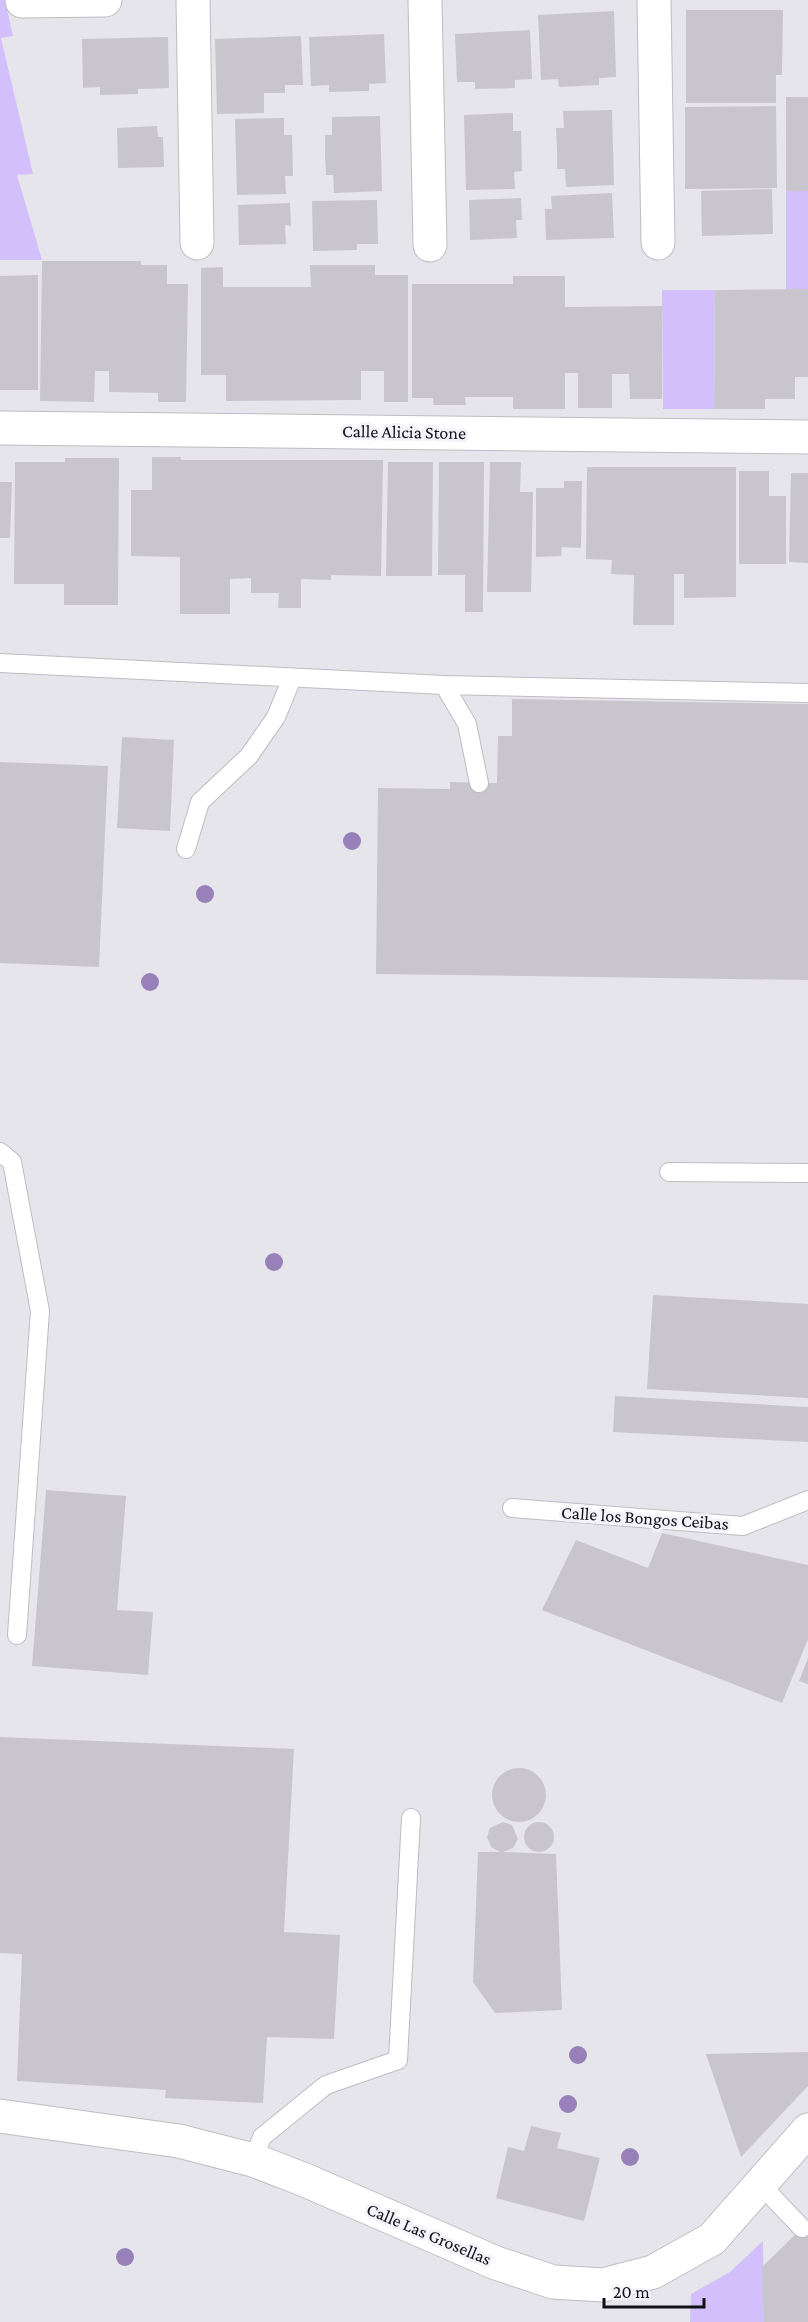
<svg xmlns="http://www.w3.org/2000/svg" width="808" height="2322" font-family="'Crimson Pro',serif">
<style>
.green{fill:#d2bffb}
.building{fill:#c8c6cc}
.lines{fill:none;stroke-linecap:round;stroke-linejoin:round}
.service-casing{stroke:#bebcc2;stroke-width:20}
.minor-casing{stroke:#bebcc2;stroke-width:35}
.service{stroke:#fff;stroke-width:18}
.minor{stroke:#fff;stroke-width:33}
.tree{fill:#9781b8}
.labels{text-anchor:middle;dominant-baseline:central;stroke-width:6;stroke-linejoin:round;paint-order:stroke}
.street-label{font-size:18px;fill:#111012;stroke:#f4f3f9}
</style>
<rect width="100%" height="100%" fill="#e7e5ec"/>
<path class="green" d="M 0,0 L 5,0 L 13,36 L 1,38 L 33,174 L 17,175 L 42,260 L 0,260 Z
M 786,191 L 808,191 L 808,289 L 786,289 Z
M 662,290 L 715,290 L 714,409 L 663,409 Z
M 763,2241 L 764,2322 L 690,2322 L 691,2294 L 730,2272 Z"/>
<path class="building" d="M 686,10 L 783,10 L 782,75 L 776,75 L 776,103 L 686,103 Z
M 614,11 L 616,77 L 599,78 L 599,85 L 559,87 L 558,79 L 541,80 L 538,15 Z
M 530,30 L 532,79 L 515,80 L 515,88 L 475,89 L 475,82 L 457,82 L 455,34 Z
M 384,34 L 386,83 L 369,84 L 369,91 L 329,92 L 329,85 L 311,86 L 309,37 Z
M 301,36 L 303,85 L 285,85 L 285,93 L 264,93 L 264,113 L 217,114 L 215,39 Z
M 168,37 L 169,88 L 138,89 L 138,94 L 100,95 L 100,87 L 83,88 L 82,39 Z
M 786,97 L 808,97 L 808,191 L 786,191 Z
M 776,106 L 777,188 L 685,189 L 685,107 Z
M 612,110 L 614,185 L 566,187 L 565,169 L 557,169 L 557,149 L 556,128 L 564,128 L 563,111 Z
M 513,113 L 513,131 L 521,131 L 522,171 L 514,172 L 515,189 L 466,190 L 464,115 Z
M 380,116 L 382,191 L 334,193 L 333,175 L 326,175 L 325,155 L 325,135 L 332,135 L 332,117 Z
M 284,118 L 284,135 L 292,135 L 293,176 L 285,176 L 286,194 L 237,195 L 235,119 Z
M 157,126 L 158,137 L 163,137 L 164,167 L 118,168 L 117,128 Z
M 772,189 L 773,234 L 702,236 L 701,191 Z
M 612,193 L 614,238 L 546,240 L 545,209 L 552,209 L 551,196 Z
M 521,198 L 522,220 L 516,220 L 517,238 L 470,240 L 469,200 Z
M 377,200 L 378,244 L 357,244 L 357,250 L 313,251 L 312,201 Z
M 290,203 L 291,226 L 285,225 L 286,244 L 239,245 L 238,205 Z
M 42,261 L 141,261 L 141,265 L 167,265 L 167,284 L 188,284 L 186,402 L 158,402 L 158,393 L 109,392 L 109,371 L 95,371 L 94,402 L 40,401 Z
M 310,265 L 375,265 L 375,275 L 408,275 L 408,402 L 384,402 L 384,371 L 361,371 L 361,400 L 226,401 L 226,375 L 201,375 L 201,268 L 223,267 L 223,287 L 311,287 Z
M 38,275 L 38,390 L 0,390 L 0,276 Z
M 513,276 L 565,276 L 565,307 L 662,306 L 662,399 L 630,399 L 629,374 L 612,374 L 612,408 L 578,408 L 578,373 L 565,373 L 565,409 L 513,409 L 513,397 L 465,397 L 466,405 L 434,405 L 433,398 L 412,398 L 412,284 L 513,284 Z
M 808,289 L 808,377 L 795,377 L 795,399 L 765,399 L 765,409 L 714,409 L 715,290 Z
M 152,457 L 181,457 L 181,460 L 383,460 L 381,576 L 331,575 L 331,580 L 301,579 L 301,608 L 278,608 L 279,593 L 251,593 L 251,578 L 230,579 L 230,614 L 180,614 L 180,557 L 131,556 L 131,490 L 152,490 Z
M 65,458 L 119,458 L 118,605 L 64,605 L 64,584 L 14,584 L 15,462 L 65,462 Z
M 388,462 L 433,462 L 432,576 L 386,576 Z
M 439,462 L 484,462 L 483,612 L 465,612 L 465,575 L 438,575 Z
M 490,462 L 521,462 L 520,492 L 533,492 L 531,592 L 487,592 Z
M 587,467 L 736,467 L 736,597 L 684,598 L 684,574 L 674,574 L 674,625 L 633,625 L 634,575 L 611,574 L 612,560 L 586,559 Z
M 739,471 L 769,471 L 769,496 L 786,496 L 786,564 L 739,564 Z
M 791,473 L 808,473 L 808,563 L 789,562 Z
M 564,481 L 582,481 L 581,548 L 562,547 L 561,556 L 536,557 L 536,488 L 564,488 Z
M 0,482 L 12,482 L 10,538 L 0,538 Z
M 512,699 L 808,704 L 808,980 L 376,974 L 378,788 L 450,789 L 450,782 L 497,783 L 498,736 L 512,736 Z
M 122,737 L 174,740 L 170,831 L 117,828 Z
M 0,762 L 108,766 L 99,967 L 0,963 Z
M 653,1295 L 808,1304 L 808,1398 L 647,1389 Z
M 615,1396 L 808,1407 L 808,1442 L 613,1432 Z
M 46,1490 L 126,1496 L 117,1610 L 153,1612 L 148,1675 L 32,1666 Z
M 662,1533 L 808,1565 L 808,1639 L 782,1703 L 542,1610 L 576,1540 L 648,1568 Z
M 808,1658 L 808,1684 L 799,1681 Z
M 0,1737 L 294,1749 L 284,1932 L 340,1935 L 334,2039 L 267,2037 L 263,2103 L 165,2098 L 166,2090 L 17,2081 L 22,1954 L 0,1953 Z
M492 1795a27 27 0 1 1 54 0a27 27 0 1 1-54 0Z
M524 1837a15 15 0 1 1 30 0a15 15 0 1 1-30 0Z
M 503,1822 L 512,1825 L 518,1839 L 513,1848 L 503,1852 L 556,1854 L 562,2010 L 495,2013 L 473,1982 L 478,1852 L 500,1852 L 491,1847 L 487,1837 L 490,1828 Z
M 808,2052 L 808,2086 L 741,2157 L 706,2054 Z
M 531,2126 L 561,2133 L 557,2148 L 600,2158 L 584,2221 L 496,2198 L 508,2147 L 524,2151 Z
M 808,2222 L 808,2322 L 764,2322 L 762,2267 Z"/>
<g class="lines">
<defs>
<path id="service" d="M 0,663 L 444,685 L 808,693
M 444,685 L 467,724 L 479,783
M 186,849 L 200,802 L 249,756 L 276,717 L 292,678
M 0,1152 L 12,1162 L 40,1311 L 17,1635
M 669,1172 L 808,1173
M 512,1508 L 743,1526 L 808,1500
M 253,2160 L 262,2137 L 326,2085 L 398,2060 L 411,1818
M 760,2184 L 802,2228"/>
<path id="minor" d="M 193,0 L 197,243
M 425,0 L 430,245
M 654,0 L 658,243
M 22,1 L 105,0
M 0,428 L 808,437
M 0,2116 L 179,2141 L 253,2160 L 305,2180 L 496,2263 L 553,2282 L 603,2285 L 653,2272 L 712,2239 L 808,2130"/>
</defs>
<use href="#service" class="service-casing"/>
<use href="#minor" class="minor-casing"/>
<use href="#service" class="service"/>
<use href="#minor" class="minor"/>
</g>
<g class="tree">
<circle cx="352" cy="841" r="9"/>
<circle cx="205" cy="894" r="9"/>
<circle cx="150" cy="982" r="9"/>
<circle cx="274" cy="1262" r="9"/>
<circle cx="578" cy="2055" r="9"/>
<circle cx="568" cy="2104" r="9"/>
<circle cx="630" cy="2157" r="9"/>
<circle cx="125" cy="2257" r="9"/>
</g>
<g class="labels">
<g class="street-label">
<text transform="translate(404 432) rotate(1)">Calle Alicia Stone</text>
<text transform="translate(645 1518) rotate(4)">Calle los Bongos Ceibas</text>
<text transform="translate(429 2234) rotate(23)">Calle Las Grosellas</text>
</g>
</g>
<path d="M604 2298v9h100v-9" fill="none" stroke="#111012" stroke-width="3"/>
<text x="613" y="2298" font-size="18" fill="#111012" stroke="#f4f3f9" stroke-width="4.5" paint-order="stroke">20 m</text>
</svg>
